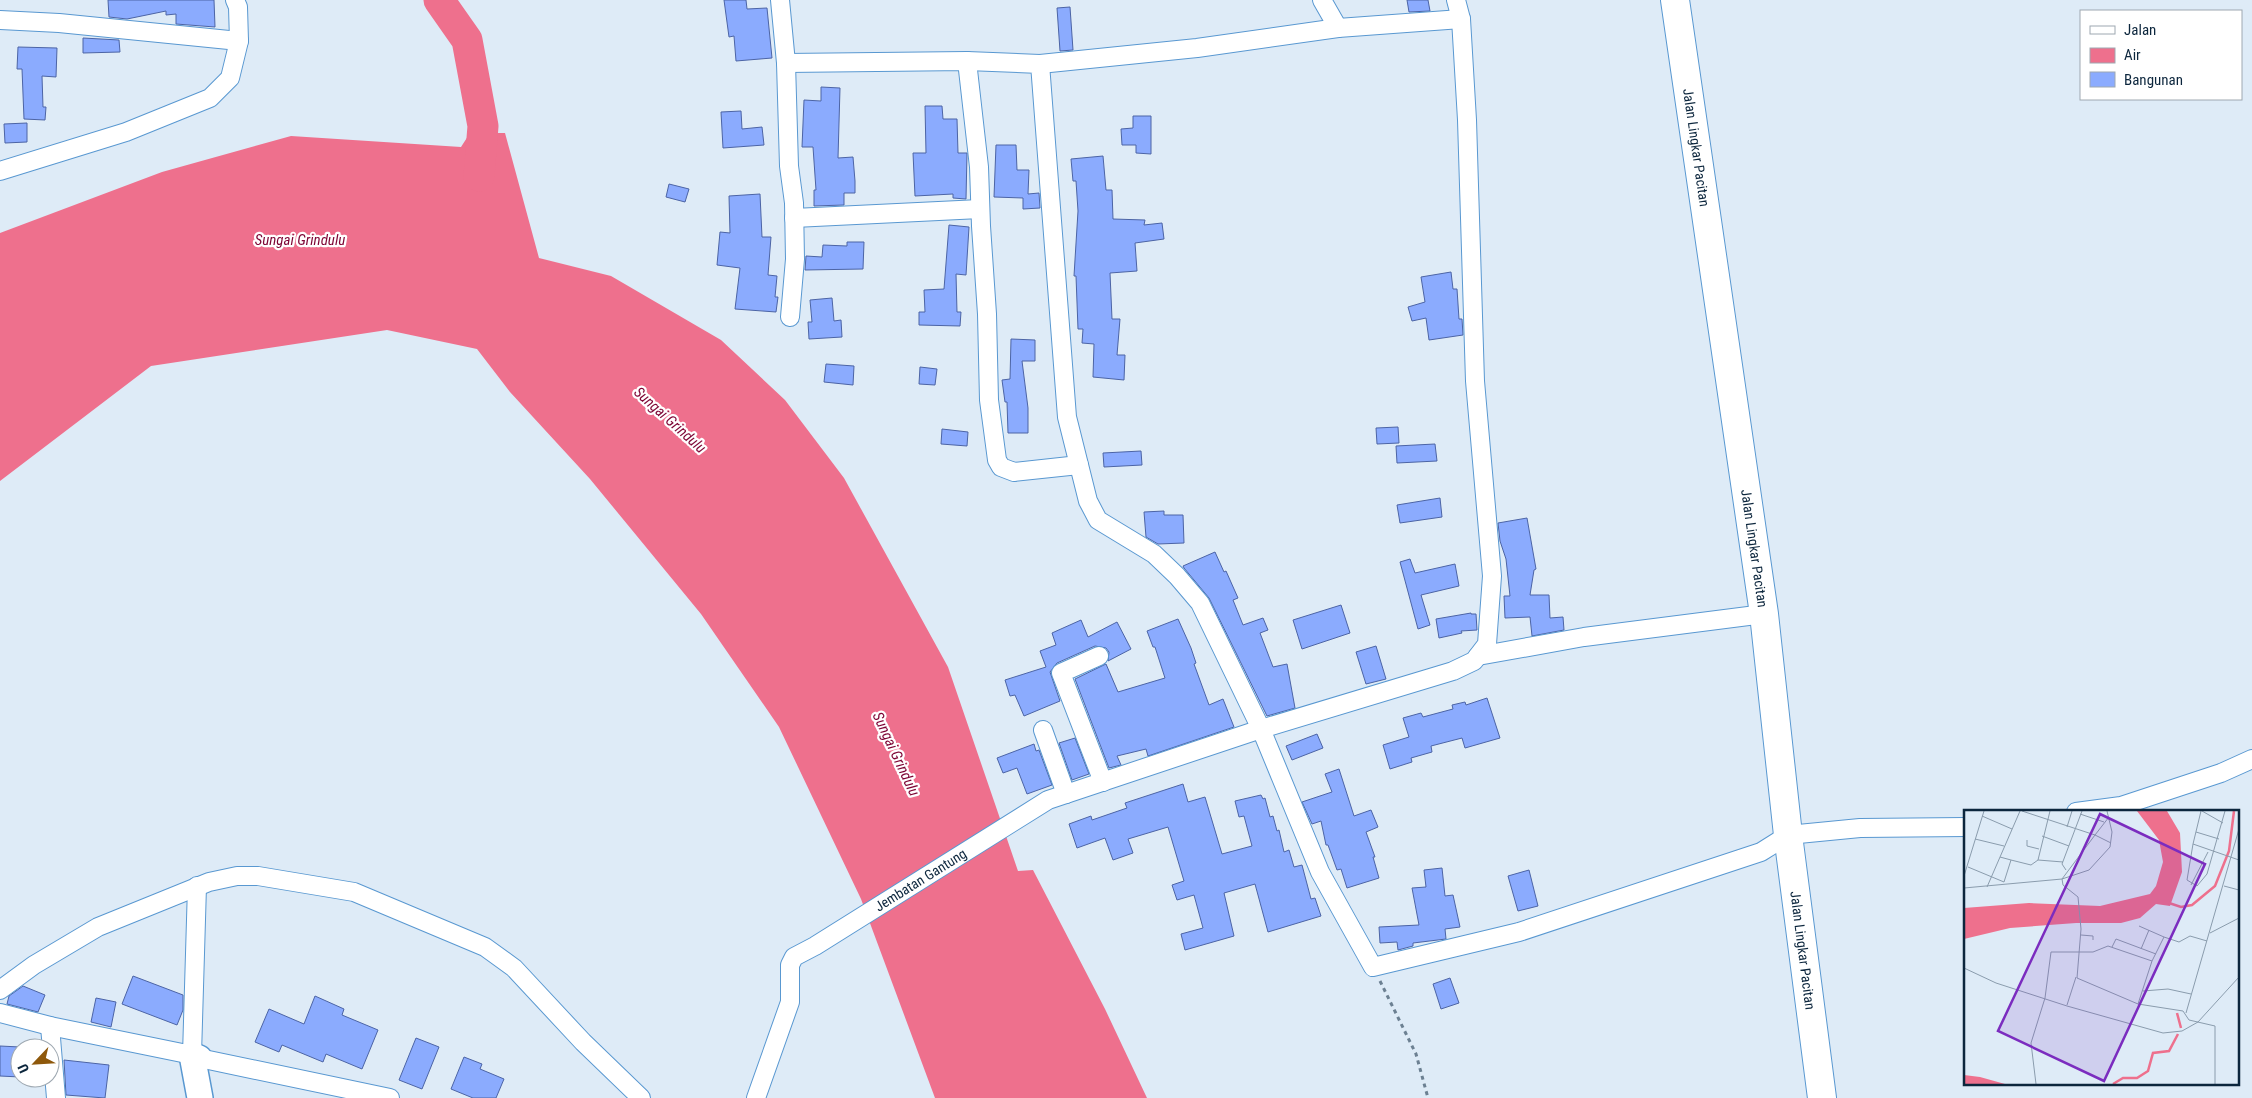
<svg xmlns="http://www.w3.org/2000/svg" width="2252" height="1098" font-family="'Roboto Condensed',sans-serif">
<style>
.water{fill:#ee708d}
.lines{fill:none;stroke-linecap:round;stroke-linejoin:round}
.river{stroke:#ee708d;stroke-width:31}
.building{fill:#8babfe;stroke:#4c64a5}
.street-casing{stroke:#5998d1;stroke-width:20}
.secondary-casing{stroke:#5998d1;stroke-width:28}
.highway-casing{stroke:#5998d1;stroke-width:30}
.path{stroke:#6c8092;stroke-width:3;stroke-dasharray:4 4;stroke-linecap:butt}
.street{stroke:#fff;stroke-width:18}
.secondary{stroke:#fff;stroke-width:25}
.highway{stroke:#fff;stroke-width:28}
.labels{text-anchor:middle;dominant-baseline:central;stroke-width:4.5;stroke-linejoin:round;paint-order:stroke}
.street-label{font-size:14px;fill:#0c263d;stroke:#fff}
.water-label{font-size:15px;font-style:italic;fill:#7d0434;stroke:#fff}
.inset-river{fill:none;stroke:#ee708d;stroke-width:2.5}
.inset-road{fill:none;stroke:#8a9cad;stroke-width:1}
.view{fill:#7b2cbf;fill-opacity:0.15;stroke:#7b2cbf;stroke-width:2.5}
.inset-edge{fill:none;stroke:#0c263d;stroke-width:2.5}
</style>
<rect width="100%" height="100%" fill="#deebf7"/>
<path class="water" d="M 470,133 L 505,133 L 539,258 L 611,276 L 721,340 L 785,400 L 844,478 L 948,667 L 1018,871 L 1033,870 L 1105,1009 L 1147,1098 L 935,1098 L 861,899 L 779,727 L 701,614 L 590,479 L 510,392 L 477,349 L 387,330 L 151,366 L 0,481 L 0,233 L 162,172 L 291,136 L 461,147 Z"/>
<g class="lines">
<path class="river" d="M 439,0 L 467,40 L 483,126 L 479,176"/>
</g>
<path class="building" d="M 108,0 L 214,0 L 215,27 L 176,24 L 176,14 L 166,15 L 166,11 L 127,19 L 109,17 Z
M 724,0 L 746,0 L 747,9 L 767,8 L 772,58 L 736,61 L 734,36 L 729,37 Z
M 1407,0 L 1428,0 L 1430,11 L 1409,12 Z
M 1070,7 L 1073,50 L 1060,51 L 1057,8 Z
M 83,38 L 119,40 L 120,52 L 83,53 Z
M 18,47 L 57,48 L 56,77 L 42,76 L 43,107 L 46,107 L 45,120 L 24,119 L 22,69 L 17,69 Z
M 821,87 L 840,88 L 838,158 L 853,157 L 855,181 L 855,193 L 844,193 L 844,205 L 814,206 L 814,190 L 816,190 L 813,147 L 802,147 L 804,100 L 821,101 Z
M 925,106 L 942,106 L 943,119 L 957,119 L 958,153 L 967,153 L 966,199 L 953,198 L 953,194 L 915,196 L 913,153 L 926,153 Z
M 741,111 L 742,129 L 762,127 L 764,145 L 723,148 L 721,112 Z
M 1133,116 L 1151,116 L 1151,154 L 1136,153 L 1136,145 L 1122,145 L 1121,129 L 1133,128 Z
M 27,123 L 27,142 L 5,143 L 4,124 Z
M 996,145 L 1016,145 L 1017,170 L 1029,170 L 1028,194 L 1039,193 L 1040,208 L 1023,209 L 1023,198 L 994,197 Z
M 1103,156 L 1106,190 L 1112,190 L 1113,219 L 1145,220 L 1144,225 L 1162,223 L 1164,239 L 1135,243 L 1137,271 L 1110,273 L 1112,319 L 1120,319 L 1117,355 L 1125,355 L 1124,380 L 1093,377 L 1094,344 L 1082,343 L 1083,329 L 1078,329 L 1076,276 L 1074,276 L 1078,211 L 1076,181 L 1073,181 L 1071,159 Z
M 669,184 L 689,189 L 685,202 L 666,197 Z
M 760,194 L 762,237 L 771,237 L 768,275 L 777,276 L 775,297 L 778,297 L 776,312 L 735,309 L 740,268 L 717,265 L 720,232 L 730,233 L 729,196 Z
M 949,225 L 969,227 L 966,275 L 956,274 L 957,312 L 961,312 L 960,326 L 919,325 L 919,312 L 925,312 L 924,290 L 944,289 Z
M 847,242 L 864,242 L 863,269 L 805,270 L 806,256 L 822,257 L 823,245 L 847,246 Z
M 1451,272 L 1453,289 L 1457,289 L 1459,319 L 1462,319 L 1463,335 L 1429,340 L 1426,318 L 1412,321 L 1408,307 L 1425,302 L 1421,277 Z
M 832,298 L 834,321 L 841,320 L 842,337 L 809,339 L 808,322 L 812,322 L 810,300 Z
M 1011,339 L 1035,340 L 1035,361 L 1022,361 L 1028,408 L 1028,433 L 1008,433 L 1007,402 L 1005,402 L 1002,380 L 1010,379 Z
M 826,364 L 854,366 L 853,385 L 824,382 Z
M 920,367 L 937,369 L 935,385 L 919,384 Z
M 1398,427 L 1399,443 L 1377,444 L 1376,428 Z
M 942,429 L 968,432 L 967,446 L 941,444 Z
M 1435,444 L 1437,461 L 1397,463 L 1396,446 Z
M 1141,451 L 1142,465 L 1104,467 L 1103,453 Z
M 1440,498 L 1442,517 L 1400,523 L 1397,505 Z
M 1164,511 L 1164,515 L 1183,515 L 1184,543 L 1158,544 L 1146,537 L 1144,512 Z
M 1527,518 L 1536,569 L 1534,570 L 1530,595 L 1549,595 L 1550,618 L 1563,617 L 1564,630 L 1532,636 L 1530,617 L 1505,618 L 1504,596 L 1510,596 L 1506,559 L 1500,541 L 1498,523 Z
M 1215,552 L 1224,572 L 1226,571 L 1238,598 L 1233,600 L 1243,625 L 1263,618 L 1268,630 L 1260,633 L 1273,667 L 1287,664 L 1295,708 L 1267,716 L 1209,598 L 1184,568 L 1183,566 Z
M 1410,559 L 1415,573 L 1455,564 L 1459,586 L 1421,595 L 1430,625 L 1418,629 L 1400,562 Z
M 1341,605 L 1350,633 L 1302,649 L 1293,620 Z
M 1471,613 L 1471,614 L 1476,614 L 1477,630 L 1461,631 L 1462,633 L 1439,638 L 1436,619 Z
M 1178,619 L 1191,648 L 1196,663 L 1194,664 L 1209,705 L 1223,699 L 1234,727 L 1148,756 L 1146,749 L 1117,756 L 1121,765 L 1109,768 L 1075,679 L 1106,664 L 1118,692 L 1165,678 L 1155,647 L 1153,647 L 1147,631 Z
M 1081,620 L 1088,637 L 1117,622 L 1131,649 L 1108,661 L 1109,652 L 1106,648 L 1095,646 L 1057,663 L 1050,672 L 1060,701 L 1024,716 L 1015,695 L 1010,696 L 1005,680 L 1046,667 L 1040,651 L 1056,645 L 1052,633 Z
M 1376,646 L 1386,679 L 1366,684 L 1356,652 Z
M 1487,698 L 1500,738 L 1465,748 L 1462,738 L 1431,746 L 1432,752 L 1411,758 L 1412,762 L 1390,769 L 1383,745 L 1409,737 L 1403,718 L 1421,713 L 1423,717 L 1453,709 L 1452,705 L 1465,702 L 1466,705 Z
M 1317,734 L 1323,748 L 1292,760 L 1286,746 Z
M 1075,738 L 1089,774 L 1072,780 L 1059,743 Z
M 1034,744 L 1036,751 L 1039,750 L 1052,785 L 1027,794 L 1017,768 L 1003,773 L 997,758 Z
M 1339,769 L 1354,816 L 1371,810 L 1378,827 L 1366,832 L 1375,857 L 1373,857 L 1379,878 L 1347,888 L 1341,869 L 1337,870 L 1328,845 L 1326,845 L 1321,821 L 1312,824 L 1302,802 L 1332,792 L 1325,774 Z
M 1183,784 L 1188,802 L 1205,797 L 1222,854 L 1252,846 L 1244,816 L 1239,817 L 1235,801 L 1261,795 L 1263,799 L 1265,798 L 1270,817 L 1273,816 L 1277,831 L 1279,830 L 1284,852 L 1289,850 L 1294,867 L 1302,865 L 1311,899 L 1315,898 L 1321,916 L 1268,932 L 1255,884 L 1224,893 L 1234,936 L 1185,950 L 1181,934 L 1203,928 L 1194,895 L 1177,900 L 1172,885 L 1184,881 L 1168,827 L 1128,839 L 1133,853 L 1113,860 L 1105,838 L 1077,848 L 1069,824 L 1091,816 L 1092,820 L 1127,808 L 1125,803 Z
M 1442,868 L 1445,896 L 1453,895 L 1460,927 L 1445,929 L 1446,939 L 1413,943 L 1413,946 L 1398,950 L 1397,942 L 1380,943 L 1379,927 L 1419,925 L 1412,888 L 1426,887 L 1424,870 Z
M 1529,870 L 1538,906 L 1518,911 L 1508,876 Z
M 133,976 L 183,995 L 183,1010 L 177,1025 L 122,1004 Z
M 1450,978 L 1459,1003 L 1441,1009 L 1433,984 Z
M 23,986 L 45,995 L 38,1012 L 7,1004 L 9,996 Z
M 315,996 L 344,1009 L 342,1015 L 378,1030 L 362,1069 L 326,1054 L 323,1062 L 282,1045 L 279,1052 L 255,1042 L 269,1009 L 304,1024 Z
M 96,998 L 116,1002 L 111,1027 L 91,1022 Z
M 416,1038 L 439,1047 L 422,1089 L 399,1080 Z
M 0,1046 L 20,1047 L 20,1077 L 0,1076 Z
M 464,1057 L 482,1064 L 480,1069 L 504,1079 L 496,1098 L 473,1098 L 451,1089 Z
M 64,1060 L 109,1065 L 105,1098 L 66,1095 Z"/>
<g class="lines">
<defs>
<g id="street">
<path d="M 780,0 L 786,63 L 967,61 L 1040,64 L 1067,417 L 1088,501 L 1098,520 L 1154,554 L 1177,576 L 1200,603 L 1261,729 L 1320,872 L 1373,967 L 1519,932 L 1761,852 L 1788,835 L 1860,828 L 1966,827"/>
<path d="M 1322,0 L 1338,28"/>
<path d="M 0,20 L 59,23 L 239,41"/>
<path d="M 967,61 L 979,167 L 981,226 L 987,314 L 989,400 L 997,460 L 1001,467 L 1014,472 L 1079,465"/>
<path d="M 786,63 L 789,166 L 794,203 L 795,259 L 790,317"/>
<path d="M 1040,64 L 1197,48 L 1338,28 L 1461,19"/>
<path d="M 0,171 L 126,132 L 210,98 L 230,78 L 239,41 L 238,7 L 235,0"/>
<path d="M 794,218 L 980,209"/>
<path d="M 1099,656 L 1061,673 L 1103,782"/>
<path d="M 1478,656 L 1584,637 L 1764,614"/>
<path d="M 1043,730 L 1066,794"/>
<path d="M 2076,812 L 2121,806 L 2221,773 L 2252,759"/>
<path d="M 0,990 L 34,965 L 98,927 L 209,882 L 237,876 L 258,876 L 354,892 L 485,947 L 514,968 L 583,1042 L 641,1098"/>
<path d="M 0,1013 L 50,1026 L 192,1055 L 197,886"/>
<path d="M 50,1026 L 56,1098"/>
<path d="M 199,1058 L 390,1098"/>
<path id="s1" d="M 756,1098 L 790,1002 L 790,965 L 794,957 L 815,946 L 1048,800 L 1261,729 L 1453,671 L 1474,661 L 1487,644 L 1492,576 L 1475,381 L 1467,120 L 1461,19 L 1456,0"/>
</g>
<path id="secondary" d="M 199,1058 L 192,1055 L 200,1098"/>
<g id="highway">
<path id="s2" d="M 1675,0 L 1764,614 L 1788,835 L 1822,1098"/>
</g>
</defs>
<use href="#street" class="street-casing"/>
<use href="#secondary" class="secondary-casing"/>
<use href="#highway" class="highway-casing"/>
<path class="path" d="M 1380,981 L 1416,1054 L 1428,1098"/>
<use href="#street" class="street"/>
<use href="#secondary" class="secondary"/>
<use href="#highway" class="highway"/>
</g>
<g class="labels">
<g class="street-label">
<text stroke="none"><textPath href="#s2" startOffset="149">Jalan Lingkar Pacitan</textPath></text>
<text stroke="none"><textPath href="#s2" startOffset="554">Jalan Lingkar Pacitan</textPath></text>
<text stroke="none"><textPath href="#s1" startOffset="296">Jembatan Gantung</textPath></text>
<text stroke="none"><textPath href="#s2" startOffset="959">Jalan Lingkar Pacitan</textPath></text>
</g>
<g class="water-label">
<text x="300" y="240">Sungai Grindulu</text>
<text transform="translate(670 420) rotate(42)">Sungai Grindulu</text>
<text transform="translate(896 754) rotate(65)">Sungai Grindulu</text>
</g>
</g>
<g transform="translate(1964 810)">
<rect width="275" height="275" fill="#deebf7"/>
<path d="M 173,1 L 203,1 L 216,23 L 218,62 L 206,96 L 192,94 L 176,108 L 157,113 L 112,113 L 46,118 L 0,129 L 0,98 L 65,93 L 136,96 L 186,84 L 192,76 L 199,52 L 195,30 ZM 0,265 L 16,267 L 41,274 L 0,274 Z" fill="#ee708d"/>
<path class="inset-river" d="M 205,93 L 217,97 L 228,95 L 251,76 L 265,41 L 270,1M 213,203 L 217,218M 149,274 L 159,268 L 173,268 L 184,261 L 189,243 L 205,241 L 214,224"/>
<path class="inset-road" d="M 58,1 L 131,25 L 98,69 L 99,75 L 114,87 L 117,119 L 113,168 L 174,194 L 219,201 L 225,210 L 251,216 L 251,274M 86,1 L 74,50 L 99,52M 237,1 L 229,34 L 275,50M 238,1 L 259,13M 116,4 L 140,12M 18,6 L 48,19M 145,7 L 131,25 L 147,33M 103,17 L 108,1M 232,22 L 255,29M 78,26 L 105,36M 11,29 L 40,36M 63,30 L 63,36 L 75,39M 229,34 L 223,70 L 233,76 L 243,64 L 261,1M 47,50 L 67,55 L 74,50M 4,57 L 40,72 L 47,50 L 36,47M 102,60 L 98,54 L 118,1M 0,66 L 20,1M 227,75 L 244,42M 260,76 L 275,80M 23,77 L 56,1M 0,78 L 98,69 L 125,60 L 146,37 L 148,22 L 143,1M 175,116 L 200,127M 246,123 L 275,108M 117,125 L 129,126 L 129,130M 148,137 L 152,129 L 192,144M 177,139 L 185,120M 0,158 L 32,173 L 103,196 L 199,223 L 218,221 L 234,212 L 275,167M 179,181 L 204,179 L 227,184M 174,194 L 188,151M 103,195 L 112,167M 222,203 L 275,19M 72,274 L 67,233 L 81,188 L 87,142 L 129,142 L 144,136 L 188,151 L 200,127 L 215,132 L 226,126 L 243,131"/>
<path class="view" d="M 136,4 L 241,54 L 140,271 L 34,221 Z"/>
<rect width="275" height="275" class="inset-edge"/>
</g>
<rect x="2080" y="10" width="162" height="90" fill="#ffffff" stroke="#9ea8b1"/>
<rect x="2090" y="26" width="25" height="8" fill="#ffffff" stroke="#9ea8b1"/>
<text x="2124" y="35" font-size="15" fill="#0c263d">Jalan</text>
<rect x="2090" y="48" width="25" height="15" fill="#ee708d" stroke="#9ea8b1"/>
<text x="2124" y="60" font-size="15" fill="#0c263d">Air</text>
<rect x="2090" y="72" width="25" height="15" fill="#8babfe" stroke="#9ea8b1"/>
<text x="2124" y="85" font-size="15" fill="#0c263d">Bangunan</text>
<g transform="translate(35 1063) rotate(245)"><circle r="24" fill="#ffffff" stroke="#9ea8b1"/>
<path d="M0-4L9 19L0 12L-9 19Z" fill="#8e580b"/>
<text y="-8" font-size="14" font-weight="bold" text-anchor="middle" fill="#0c263d">U</text>
</g>
</svg>
